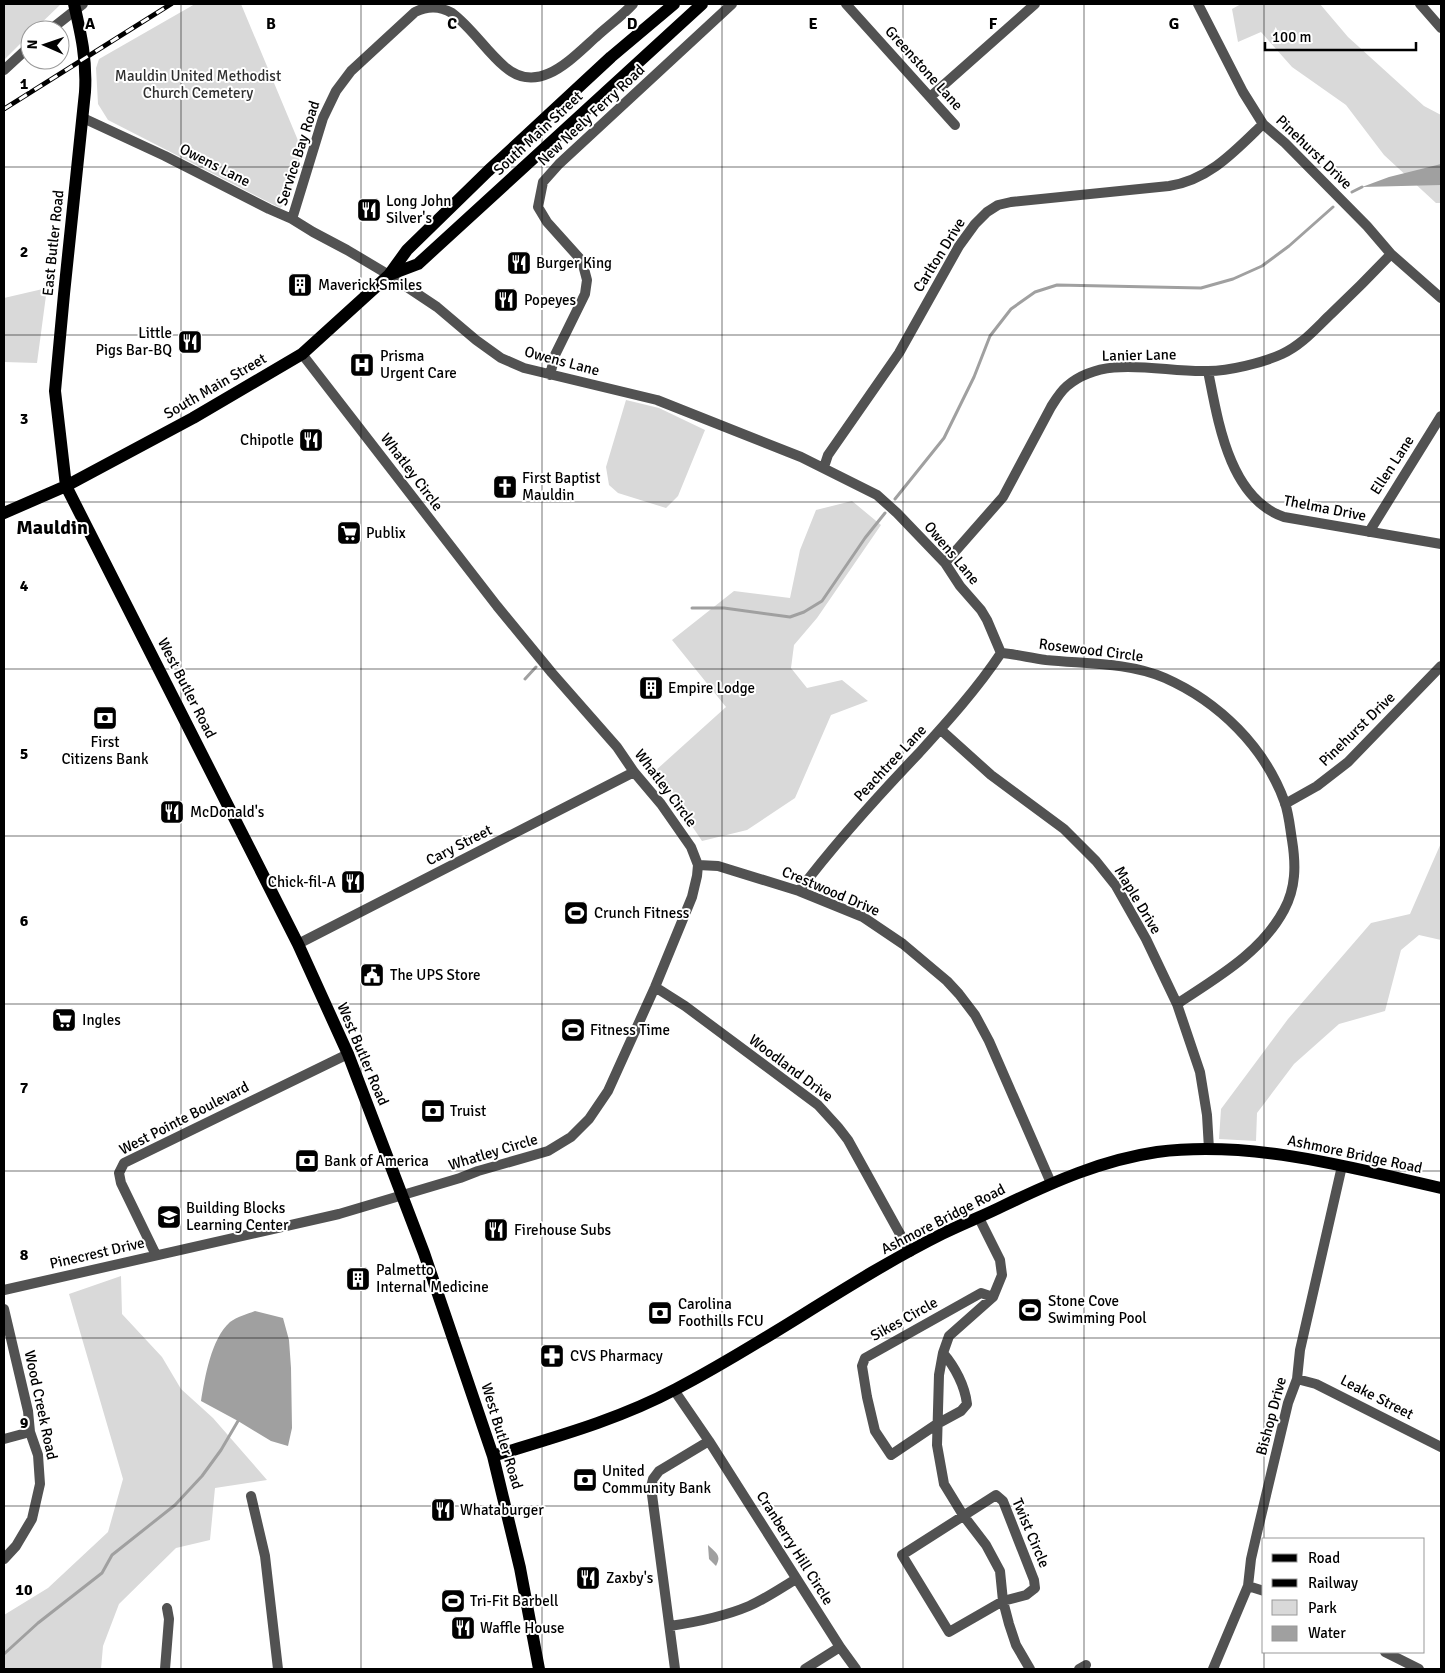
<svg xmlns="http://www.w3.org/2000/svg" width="1445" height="1673" font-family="Signika,sans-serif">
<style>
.green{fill:#d9d9d9}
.water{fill:#a0a0a0}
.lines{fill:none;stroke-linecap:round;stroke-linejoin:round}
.stream{stroke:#a0a0a0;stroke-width:3}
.minor{stroke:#525252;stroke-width:10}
.major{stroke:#000;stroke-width:12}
.rail-casing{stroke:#000;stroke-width:5}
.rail{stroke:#fff;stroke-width:3;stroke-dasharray:9;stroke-linecap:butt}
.grid{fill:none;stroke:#000;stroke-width:1;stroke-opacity:0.55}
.labels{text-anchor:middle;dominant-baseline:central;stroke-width:4;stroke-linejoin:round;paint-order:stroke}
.street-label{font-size:15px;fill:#000;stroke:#fff}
.park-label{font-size:15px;fill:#303030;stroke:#fff}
.poi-label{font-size:15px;fill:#000;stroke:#fff;text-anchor:start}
.district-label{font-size:20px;font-weight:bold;fill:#000;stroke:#fff}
.grid-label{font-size:16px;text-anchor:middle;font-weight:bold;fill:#000;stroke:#fff;stroke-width:4;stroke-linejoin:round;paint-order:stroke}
</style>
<rect width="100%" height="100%" fill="#fff"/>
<path class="green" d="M 4,4 L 61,4 L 34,30 L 30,30 L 30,34 L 4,60 Z
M 195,4 L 241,4 L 302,150 L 287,202 L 280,208 L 108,120 L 98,104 L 96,68 L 99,59 Z
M 1241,4 L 1320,4 L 1348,37 L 1424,106 L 1441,115 L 1441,203 L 1436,203 L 1384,155 L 1346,105 L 1292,67 L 1261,32 L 1238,42 L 1232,9 Z
M 47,288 L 37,363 L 4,362 L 4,298 Z
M 626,400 L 659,408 L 705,430 L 678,496 L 666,508 L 618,493 L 609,485 L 606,467 Z
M 852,501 L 881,525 L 817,618 L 794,645 L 791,668 L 807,688 L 842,680 L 868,701 L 831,715 L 795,798 L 747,830 L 702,841 L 655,771 L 726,707 L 672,640 L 734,591 L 790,598 L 800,550 L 816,510 Z
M 1441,843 L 1441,940 L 1419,935 L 1401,950 L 1385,1011 L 1339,1024 L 1294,1064 L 1257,1113 L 1256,1141 L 1219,1139 L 1221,1109 L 1288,1019 L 1371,923 L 1410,914 Z
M 121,1276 L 122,1314 L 162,1357 L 181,1389 L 213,1418 L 267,1480 L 215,1488 L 210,1540 L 176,1548 L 119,1604 L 103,1646 L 101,1669 L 4,1669 L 4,1615 L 48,1588 L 108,1532 L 123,1479 L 69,1294 Z"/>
<path class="water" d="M 1441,164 L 1441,185 L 1362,187 L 1389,177 Z
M 1030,1300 L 1039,1315 L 1031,1320 L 1022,1304 Z
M 255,1311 L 283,1318 L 289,1340 L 291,1368 L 292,1428 L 288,1446 L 271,1441 L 238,1421 L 201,1401 C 205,1377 211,1339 230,1322 C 237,1317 247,1314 255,1311 Z
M 708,1545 C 716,1553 722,1555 716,1566 L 709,1559 Z"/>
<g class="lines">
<path class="stream" d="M 1352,192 L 1362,187
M 895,499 L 944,438 L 974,377 L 990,336 L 1011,309 L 1035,292 L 1057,285 L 1201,288 L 1233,279 L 1262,266 L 1289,246 L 1333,207
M 692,608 L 724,608 L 790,617 L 804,612 L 822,601 L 865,538 L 885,513
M 525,679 L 536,667
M 4,1654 L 38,1623 L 102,1573 L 112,1555 L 175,1505 L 202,1476 L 221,1450 L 238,1421"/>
<path class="minor" d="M 846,4 L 955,125
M 1198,4 L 1243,92 L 1263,124 L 1285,143 L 1367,226 L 1391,254 L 1441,298
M 1420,4 L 1441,28
M 50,30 L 83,4
M 4,70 L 30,46
M 930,97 L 1035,4
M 83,118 L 165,156 L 269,209 L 292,219 L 313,232 L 347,250 L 389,275 L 437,307 L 476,340 L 501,358 L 524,368 L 657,400 L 801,457 L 877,495 L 897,513 L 945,563 L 960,586 L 981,610 L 987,620 L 1001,653
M 292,219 L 323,118 L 336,91 L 351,71 L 415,12 C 428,6 439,6 452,13 C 472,28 486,51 505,67 C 539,96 572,58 596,37 C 609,25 622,16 633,4
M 1208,371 C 1218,421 1229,498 1284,517 L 1441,544
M 550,375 L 555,355 L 585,294 L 587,280 L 582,261 L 547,222 L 538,207 L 543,182 L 559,164 L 732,4
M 824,467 L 828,455 L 899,353 L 959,246 L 975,224 L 987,212 L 998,205 L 1011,202 L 1169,186 C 1209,180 1235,151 1263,124
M 1369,532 L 1441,416
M 945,563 L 1003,497 L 1051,407 C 1056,399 1060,392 1067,386 C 1106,353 1162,373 1208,371 C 1229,371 1262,363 1282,354 C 1302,345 1316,328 1332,313 C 1352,294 1372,274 1391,254
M 1001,653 C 1016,654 1030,658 1046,660 C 1085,664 1128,662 1165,678 C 1219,702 1265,747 1285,803 C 1289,815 1290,828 1292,840 C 1296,865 1296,888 1284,910 C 1261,953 1216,978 1177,1004
M 941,730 L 991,775 L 1064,829 L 1096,861 L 1116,886 L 1146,939 L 1177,1004 L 1200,1072 L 1207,1115 L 1209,1149
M 1285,804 L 1317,786 L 1348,762 L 1441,666
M 698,865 L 718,866 L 799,891 L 863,917 L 903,944 L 947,981 L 959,994 L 975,1015 L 989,1041 L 1051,1183
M 799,891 C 836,842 877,797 919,753 C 948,721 977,689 1001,653
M 298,944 L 634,772
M 655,987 L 685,1006 L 818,1105 L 838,1127 L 848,1140 L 910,1252
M 979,1218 L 1000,1260 L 1002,1275 L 993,1297 L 949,1336 L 943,1353 L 939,1375 L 937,1445 L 944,1484 L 963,1515 L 986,1545 L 1000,1571 L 1003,1601 L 1009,1624 L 1016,1645 L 1030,1669
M 156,1255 L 121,1183 L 119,1173 L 124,1163 L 348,1054
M 4,1290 L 339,1214 L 460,1178 L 478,1171 L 548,1151 L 571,1137 L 589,1119 L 608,1091 L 655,987 L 692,897 L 697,876 L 698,865 L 691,847 L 661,804 L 634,772 L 617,747 L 552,673 L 497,606 L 302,354
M 4,1309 L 28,1411 L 30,1432 L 38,1455 L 40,1484 L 32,1519 L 16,1546 L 4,1559
M 943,1353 C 955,1367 965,1386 967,1404 L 961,1411 L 937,1424 L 891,1455 L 875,1431 L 867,1397 L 862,1366 L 865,1358 L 981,1293 L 993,1297
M 1297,1379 L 1316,1384 L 1441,1447
M 674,1390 L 709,1441 L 840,1647 L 856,1669
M 4,1439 L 30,1432
M 996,1495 L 1003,1501 L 1034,1580 L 1035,1588 L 1026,1595 L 1003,1601 L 949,1632 L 902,1555 Z
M 251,1496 L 265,1556 L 278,1669
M 1248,1586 L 1264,1591
M 670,1626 C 697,1622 723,1617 749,1606 C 765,1599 781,1588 796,1579
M 1385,1652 L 1419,1669
M 165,1669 L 169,1619 L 167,1608
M 675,1669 L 651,1487 L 653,1479 L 659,1471 L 709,1441
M 805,1669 L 840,1647
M 1079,1669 L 1086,1665
M 1213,1669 L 1248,1586 L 1251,1559 L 1257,1533 L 1288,1403 L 1297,1379 L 1300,1350 L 1342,1166"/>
<path class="major" d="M 74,4 C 81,34 87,60 85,92 L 64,294 L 55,391 L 66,486 L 298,944 L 348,1054 L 424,1253 L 493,1456 L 520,1568 L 539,1669
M 389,275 L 418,264 L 702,4
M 4,513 L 66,486 L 193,418 L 302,354 L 389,275 L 407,250 L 488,171 L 611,57 L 674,4
M 493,1456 C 555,1437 618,1420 676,1389 C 767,1342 850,1280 942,1234 C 962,1224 983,1216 1003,1206 C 1053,1182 1102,1160 1157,1152 C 1253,1140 1348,1167 1441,1188"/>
<defs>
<path id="rail" d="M 4,109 L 171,4"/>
</defs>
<use href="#rail" class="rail-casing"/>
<use href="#rail" class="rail"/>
</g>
<path class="grid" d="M 181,4 L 181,1669M 361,4 L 361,1669M 542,4 L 542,1669M 722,4 L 722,1669M 903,4 L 903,1669M 1084,4 L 1084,1669M 1264,4 L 1264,1539M 4,167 L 1441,167M 4,335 L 1441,335M 4,502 L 1441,502M 4,669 L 1441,669M 4,836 L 1441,836M 4,1004 L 1441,1004M 4,1171 L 1441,1171M 4,1338 L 1441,1338M 4,1506 L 1441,1506M 1264,1652 L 1264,1669"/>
<defs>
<symbol id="restaurant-square" viewBox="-11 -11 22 22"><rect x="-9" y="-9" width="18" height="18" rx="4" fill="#000" stroke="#fff"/><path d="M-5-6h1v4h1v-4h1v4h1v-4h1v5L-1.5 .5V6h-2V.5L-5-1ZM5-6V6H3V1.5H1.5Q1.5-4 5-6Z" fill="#fff"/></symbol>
<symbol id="building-square" viewBox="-11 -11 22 22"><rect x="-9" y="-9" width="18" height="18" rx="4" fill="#000" stroke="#fff"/><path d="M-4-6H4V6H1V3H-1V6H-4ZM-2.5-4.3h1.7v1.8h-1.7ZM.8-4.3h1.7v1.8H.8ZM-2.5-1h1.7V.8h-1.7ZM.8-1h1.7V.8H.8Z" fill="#fff"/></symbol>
<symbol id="hospital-square" viewBox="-11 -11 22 22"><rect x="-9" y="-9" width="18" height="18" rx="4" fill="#000" stroke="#fff"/><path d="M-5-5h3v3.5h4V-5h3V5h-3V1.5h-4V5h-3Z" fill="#fff"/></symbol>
<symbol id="church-square" viewBox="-11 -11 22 22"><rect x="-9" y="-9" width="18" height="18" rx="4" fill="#000" stroke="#fff"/><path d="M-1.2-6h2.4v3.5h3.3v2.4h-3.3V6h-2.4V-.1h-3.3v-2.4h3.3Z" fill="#fff"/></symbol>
<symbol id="supermarket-square" viewBox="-11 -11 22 22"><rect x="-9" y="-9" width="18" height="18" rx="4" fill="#000" stroke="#fff"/><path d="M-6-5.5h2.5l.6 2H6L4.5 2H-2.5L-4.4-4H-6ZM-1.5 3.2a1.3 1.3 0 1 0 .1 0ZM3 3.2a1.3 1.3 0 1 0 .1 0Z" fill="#fff"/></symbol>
<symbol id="bank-square" viewBox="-11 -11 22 22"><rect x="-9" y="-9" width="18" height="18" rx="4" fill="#000" stroke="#fff"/><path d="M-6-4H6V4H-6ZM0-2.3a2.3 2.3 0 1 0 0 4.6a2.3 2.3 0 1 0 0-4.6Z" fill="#fff"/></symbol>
<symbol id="stadium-square" viewBox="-11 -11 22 22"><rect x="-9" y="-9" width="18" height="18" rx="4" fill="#000" stroke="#fff"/><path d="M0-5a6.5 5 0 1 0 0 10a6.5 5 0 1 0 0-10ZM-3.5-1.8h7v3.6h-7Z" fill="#fff"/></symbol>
<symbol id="civic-square" viewBox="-11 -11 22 22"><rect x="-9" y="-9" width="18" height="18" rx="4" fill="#000" stroke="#fff"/><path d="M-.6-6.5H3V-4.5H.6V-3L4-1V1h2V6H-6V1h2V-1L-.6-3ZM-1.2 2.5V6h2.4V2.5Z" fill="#fff"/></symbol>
<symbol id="school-square" viewBox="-11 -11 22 22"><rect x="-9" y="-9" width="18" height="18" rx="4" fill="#000" stroke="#fff"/><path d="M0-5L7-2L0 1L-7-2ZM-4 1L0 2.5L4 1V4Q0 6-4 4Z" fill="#fff"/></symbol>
<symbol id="pharmacy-square" viewBox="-11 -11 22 22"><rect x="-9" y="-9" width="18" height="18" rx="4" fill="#000" stroke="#fff"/><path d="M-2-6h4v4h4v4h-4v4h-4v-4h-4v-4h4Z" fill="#fff"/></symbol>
</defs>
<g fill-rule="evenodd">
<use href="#restaurant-square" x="355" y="196" width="28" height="28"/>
<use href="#restaurant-square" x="505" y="249" width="28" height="28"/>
<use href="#building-square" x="286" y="271" width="28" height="28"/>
<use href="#restaurant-square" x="492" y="286" width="28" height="28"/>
<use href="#restaurant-square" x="176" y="328" width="28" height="28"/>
<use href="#hospital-square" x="348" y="351" width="28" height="28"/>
<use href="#restaurant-square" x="297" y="426" width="28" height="28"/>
<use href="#church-square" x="491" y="473" width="28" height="28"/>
<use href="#supermarket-square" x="335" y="519" width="28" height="28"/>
<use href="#building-square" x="637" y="674" width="28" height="28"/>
<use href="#bank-square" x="91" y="704" width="28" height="28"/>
<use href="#restaurant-square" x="158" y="798" width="28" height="28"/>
<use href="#restaurant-square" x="339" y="868" width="28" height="28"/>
<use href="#stadium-square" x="562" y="899" width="28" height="28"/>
<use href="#civic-square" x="358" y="961" width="28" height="28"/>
<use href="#supermarket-square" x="50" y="1006" width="28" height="28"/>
<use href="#stadium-square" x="559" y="1016" width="28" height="28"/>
<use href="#bank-square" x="419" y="1097" width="28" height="28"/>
<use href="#bank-square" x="293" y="1147" width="28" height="28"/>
<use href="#school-square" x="155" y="1203" width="28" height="28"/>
<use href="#restaurant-square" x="482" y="1216" width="28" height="28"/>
<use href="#building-square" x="344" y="1265" width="28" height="28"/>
<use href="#stadium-square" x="1016" y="1296" width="28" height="28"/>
<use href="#bank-square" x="646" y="1299" width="28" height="28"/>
<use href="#pharmacy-square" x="538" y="1342" width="28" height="28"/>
<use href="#bank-square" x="571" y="1466" width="28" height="28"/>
<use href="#restaurant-square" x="429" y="1496" width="28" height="28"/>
<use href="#restaurant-square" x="574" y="1564" width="28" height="28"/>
<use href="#stadium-square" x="439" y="1587" width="28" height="28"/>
<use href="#restaurant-square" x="449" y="1614" width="28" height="28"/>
</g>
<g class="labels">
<g class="street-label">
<text transform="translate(924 68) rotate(48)">Greenstone Lane</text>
<text transform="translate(591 115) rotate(-43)">New Neely Ferry Road</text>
<text transform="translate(538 133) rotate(-43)">South Main Street</text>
<text transform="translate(1314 152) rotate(44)">Pinehurst Drive</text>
<text transform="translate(298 153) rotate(-72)">Service Bay Road</text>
<text transform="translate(215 165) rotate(27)">Owens Lane</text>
<text transform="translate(53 243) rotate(-84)">East Butler Road</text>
<text transform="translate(939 255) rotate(-58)">Carlton Drive</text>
<text transform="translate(1139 355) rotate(-1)">Lanier Lane</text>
<text transform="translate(562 361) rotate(15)">Owens Lane</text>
<text transform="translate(215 386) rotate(-30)">South Main Street</text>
<text transform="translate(1392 465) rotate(-57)">Ellen Lane</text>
<text transform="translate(412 472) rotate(53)">Whatley Circle</text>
<text transform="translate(1325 508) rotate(11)">Thelma Drive</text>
<text transform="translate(952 553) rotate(50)">Owens Lane</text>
<text transform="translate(1091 650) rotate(7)">Rosewood Circle</text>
<text transform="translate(187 688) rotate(63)">West Butler Road</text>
<text transform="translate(1357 729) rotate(-44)">Pinehurst Drive</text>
<text transform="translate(890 763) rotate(-47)">Peachtree Lane</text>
<text transform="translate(666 788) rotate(53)">Whatley Circle</text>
<text transform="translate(459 845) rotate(-27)">Cary Street</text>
<text transform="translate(831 891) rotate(23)">Crestwood Drive</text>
<text transform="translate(1138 900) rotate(59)">Maple Drive</text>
<text transform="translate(363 1054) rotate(67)">West Butler Road</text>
<text transform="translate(791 1068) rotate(37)">Woodland Drive</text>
<text transform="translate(184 1118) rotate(-27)">West Pointe Boulevard</text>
<text transform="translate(493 1152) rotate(-17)">Whatley Circle</text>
<text transform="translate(1355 1154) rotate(12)">Ashmore Bridge Road</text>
<text transform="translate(943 1219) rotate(-27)">Ashmore Bridge Road</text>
<text transform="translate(97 1253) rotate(-13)">Pinecrest Drive</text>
<text transform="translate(904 1319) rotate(-29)">Sikes Circle</text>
<text transform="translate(1377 1397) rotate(27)">Leake Street</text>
<text transform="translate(41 1405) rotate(78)">Wood Creek Road</text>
<text transform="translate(1271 1416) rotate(-75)">Bishop Drive</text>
<text transform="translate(502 1436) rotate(73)">West Butler Road</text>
<text transform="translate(1031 1533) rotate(67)">Twist Circle</text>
<text transform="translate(795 1548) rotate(58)">Cranberry Hill Circle</text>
</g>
<g class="park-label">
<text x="198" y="76">Mauldin United Methodist<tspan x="198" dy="17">Church Cemetery</tspan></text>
</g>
<g class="poi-label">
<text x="386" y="201">Long John<tspan x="386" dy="17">Silver's</tspan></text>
<text x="536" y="263">Burger King</text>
<text x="318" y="285">Maverick Smiles</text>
<text x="524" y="300">Popeyes</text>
<text x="172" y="333" text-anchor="end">Little<tspan x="172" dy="17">Pigs Bar-BQ</tspan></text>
<text x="380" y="356">Prisma<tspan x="380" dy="17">Urgent Care</tspan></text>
<text x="294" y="440" text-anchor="end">Chipotle</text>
<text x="522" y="478">First Baptist<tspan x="522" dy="17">Mauldin</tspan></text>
<text x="366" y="533">Publix</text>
<text x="668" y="688">Empire Lodge</text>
<text x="105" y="742" text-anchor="middle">First<tspan x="105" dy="17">Citizens Bank</tspan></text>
<text x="190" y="812">McDonald's</text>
<text x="336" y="882" text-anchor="end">Chick-fil-A</text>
<text x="594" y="913">Crunch Fitness</text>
<text x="390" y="975">The UPS Store</text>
<text x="82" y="1020">Ingles</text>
<text x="590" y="1030">Fitness Time</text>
<text x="450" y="1111">Truist</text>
<text x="324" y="1161">Bank of America</text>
<text x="186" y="1208">Building Blocks<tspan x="186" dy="17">Learning Center</tspan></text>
<text x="514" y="1230">Firehouse Subs</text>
<text x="376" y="1270">Palmetto<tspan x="376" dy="17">Internal Medicine</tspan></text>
<text x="1048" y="1301">Stone Cove<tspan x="1048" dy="17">Swimming Pool</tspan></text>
<text x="678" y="1304">Carolina<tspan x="678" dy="17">Foothills FCU</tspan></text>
<text x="570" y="1356">CVS Pharmacy</text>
<text x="602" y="1471">United<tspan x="602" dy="17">Community Bank</tspan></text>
<text x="460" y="1510">Whataburger</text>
<text x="606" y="1578">Zaxby's</text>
<text x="470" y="1601">Tri-Fit Barbell</text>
<text x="480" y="1628">Waffle House</text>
</g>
<g class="district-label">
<text x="52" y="527">Mauldin</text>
</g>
</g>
<g class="grid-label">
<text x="90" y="29">A</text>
<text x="271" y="29">B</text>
<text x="452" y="29">C</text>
<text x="632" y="29">D</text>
<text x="813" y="29">E</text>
<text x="993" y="29">F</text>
<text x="1174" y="29">G</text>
<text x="24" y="89">1</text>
<text x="24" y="257">2</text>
<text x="24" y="424">3</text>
<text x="24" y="591">4</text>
<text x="24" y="759">5</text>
<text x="24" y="926">6</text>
<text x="24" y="1093">7</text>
<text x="24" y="1260">8</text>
<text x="24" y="1428">9</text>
<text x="24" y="1595">10</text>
</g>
<rect width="1445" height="1673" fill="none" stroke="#000000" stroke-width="10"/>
<rect x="1262" y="1538" width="162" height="115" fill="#ffffff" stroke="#999999"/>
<rect x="1272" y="1554" width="25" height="8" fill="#000000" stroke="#999999"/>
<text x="1308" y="1563" font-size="15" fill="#000000">Road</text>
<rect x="1272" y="1579" width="25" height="8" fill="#000000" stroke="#999999"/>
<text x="1308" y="1588" font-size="15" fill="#000000">Railway</text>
<rect x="1272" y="1600" width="25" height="15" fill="#d9d9d9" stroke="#999999"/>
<text x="1308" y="1613" font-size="15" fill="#000000">Park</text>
<rect x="1272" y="1626" width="25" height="15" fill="#a0a0a0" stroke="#999999"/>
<text x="1308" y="1638" font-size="15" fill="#000000">Water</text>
<g transform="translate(45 45) rotate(272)"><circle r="24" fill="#ffffff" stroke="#999999"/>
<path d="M0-4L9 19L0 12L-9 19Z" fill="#000000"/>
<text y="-8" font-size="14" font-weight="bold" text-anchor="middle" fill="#000000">N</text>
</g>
<path d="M1265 42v8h151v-8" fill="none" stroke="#000000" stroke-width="2.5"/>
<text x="1272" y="42" font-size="15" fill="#000000" stroke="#ffffff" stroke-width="4" paint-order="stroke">100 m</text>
</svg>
